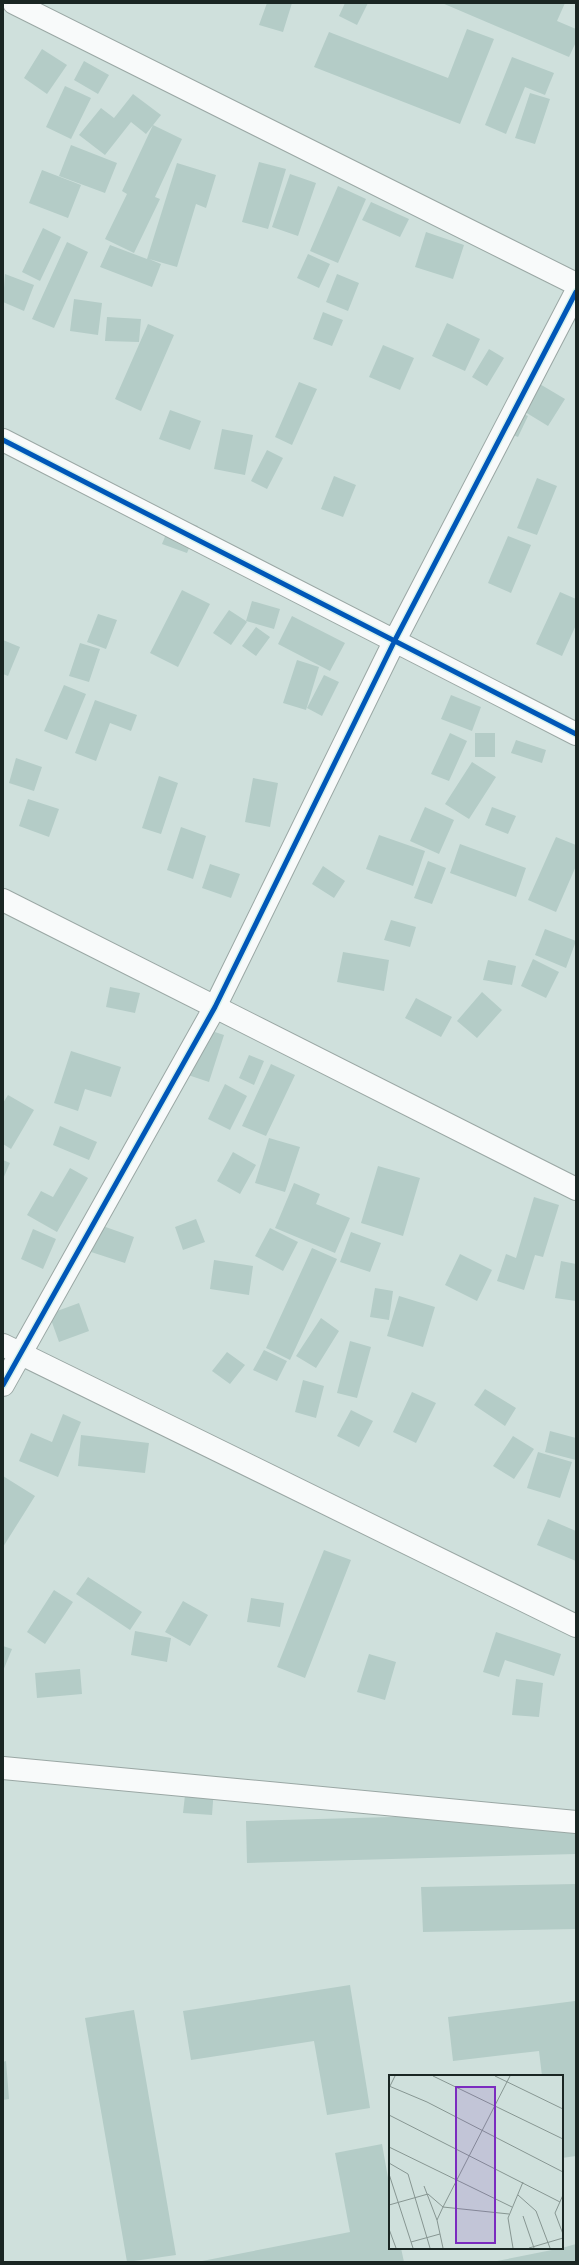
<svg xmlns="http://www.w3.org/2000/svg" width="579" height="2265" font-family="Karla,sans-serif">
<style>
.building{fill:#b4ccc7}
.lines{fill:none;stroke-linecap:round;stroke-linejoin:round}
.minor-casing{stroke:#9aa7a4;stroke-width:24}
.minor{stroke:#f8fafa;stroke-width:22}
.cycleway-casing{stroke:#d6f3ed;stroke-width:8}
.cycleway{stroke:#0057b8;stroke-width:5}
.inset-road{fill:none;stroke:#879692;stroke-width:1}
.view{fill:#7b2cbf;fill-opacity:0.15;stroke:#7b2cbf;stroke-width:2}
.inset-edge{fill:none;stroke:#1a2623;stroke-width:2}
</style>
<rect width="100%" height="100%" fill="#cfe0dc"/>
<path class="building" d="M 267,3 L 292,3 L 283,32 L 259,25 Z
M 345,3 L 368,3 L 357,25 L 339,16 Z
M 442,3 L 565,3 L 557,21 L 576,29 L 576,42 L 569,57 Z
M 467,29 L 494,39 L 460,124 L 314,67 L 329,32 L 448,78 Z
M 42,49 L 67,65 L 47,94 L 24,78 Z
M 512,57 L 554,73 L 545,95 L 525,87 L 506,134 L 485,125 Z
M 84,61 L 109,75 L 98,94 L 74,80 Z
M 65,86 L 91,98 L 71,139 L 46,127 Z
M 530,93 L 550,99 L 535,144 L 515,138 Z
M 133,94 L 161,115 L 146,134 L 131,122 L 105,155 L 79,135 L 101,108 L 114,118 Z
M 153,125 L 182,139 L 155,197 L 160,199 L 134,253 L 105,239 L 127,194 L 122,191 Z
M 71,145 L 117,163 L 105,193 L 59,176 Z
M 259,162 L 286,169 L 268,229 L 242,222 Z
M 177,163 L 216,175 L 206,208 L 196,204 L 177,267 L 149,259 L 161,264 L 152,287 L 100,267 L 110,245 L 147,259 Z
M 42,170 L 81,185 L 68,218 L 29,203 Z
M 290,174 L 316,183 L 298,236 L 272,227 Z
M 338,186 L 366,199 L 338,263 L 310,251 Z
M 371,202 L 409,219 L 400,237 L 362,220 Z
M 43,228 L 61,237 L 40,281 L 22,272 Z
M 426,232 L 464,245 L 453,279 L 415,267 Z
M 67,242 L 88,252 L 54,328 L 32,319 Z
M 308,254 L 330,264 L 319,288 L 297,278 Z
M 5,274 L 34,285 L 24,311 L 3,302 Z
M 337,274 L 359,283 L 348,311 L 326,302 Z
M 74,299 L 102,303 L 98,335 L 70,331 Z
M 323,312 L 343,320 L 332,346 L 313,339 Z
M 107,317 L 141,319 L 139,342 L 105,341 Z
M 447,323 L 480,339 L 465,371 L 432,356 Z
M 148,324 L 174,335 L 141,411 L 115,399 Z
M 383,345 L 414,358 L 400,390 L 369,377 Z
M 489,349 L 504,358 L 487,386 L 472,377 Z
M 528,377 L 565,399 L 548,426 L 512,404 Z
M 299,382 L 317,389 L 292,445 L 275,437 Z
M 510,408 L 528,416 L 518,437 L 501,430 Z
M 170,410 L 201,421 L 190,450 L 159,439 Z
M 222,429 L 253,435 L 245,475 L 214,469 Z
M 267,450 L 283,458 L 267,489 L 251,481 Z
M 334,476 L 356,485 L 343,517 L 321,509 Z
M 537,478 L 557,486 L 537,535 L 517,528 Z
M 173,517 L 198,526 L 187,553 L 162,544 Z
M 508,536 L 531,545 L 511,593 L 488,583 Z
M 182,590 L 210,604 L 178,667 L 150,653 Z
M 560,592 L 576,599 L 576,625 L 562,656 L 536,644 Z
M 252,601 L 280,609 L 274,629 L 246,621 L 247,622 L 231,645 L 213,633 L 229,610 L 246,621 Z
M 98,614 L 117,620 L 106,649 L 87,642 Z
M 292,616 L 345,643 L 330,671 L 278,644 Z
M 256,627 L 270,637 L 256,656 L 242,646 Z
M 3,640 L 20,647 L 8,676 L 3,674 Z
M 80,643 L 100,649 L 89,682 L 69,676 Z
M 297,660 L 319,667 L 306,710 L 283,703 Z
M 324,675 L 339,682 L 322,716 L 307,708 Z
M 64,685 L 86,694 L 67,740 L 44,731 Z
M 451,695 L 481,707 L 472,731 L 441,719 Z
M 95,700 L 137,715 L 131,731 L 110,723 L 96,761 L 75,753 Z
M 450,733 L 467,741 L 449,781 L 431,774 Z
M 475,733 L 495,733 L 495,757 L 475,757 Z
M 516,740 L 546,750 L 542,763 L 511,753 Z
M 16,758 L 42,767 L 34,791 L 9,783 Z
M 472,762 L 496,777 L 469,819 L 445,804 Z
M 159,776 L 178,783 L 161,834 L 142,828 Z
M 253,778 L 278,783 L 270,827 L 245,822 Z
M 28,799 L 59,809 L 49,837 L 19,826 Z
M 425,807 L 454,820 L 439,854 L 410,841 Z
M 492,807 L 516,816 L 508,834 L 485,825 Z
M 181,827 L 206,836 L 193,879 L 167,870 Z
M 379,835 L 425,851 L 413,886 L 366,869 Z
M 556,837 L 576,845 L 576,866 L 556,912 L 528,900 Z
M 460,844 L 526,868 L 516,897 L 450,873 Z
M 428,861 L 446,868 L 432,904 L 414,898 Z
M 210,864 L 240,874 L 231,898 L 202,888 Z
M 323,866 L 345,881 L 334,898 L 312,884 Z
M 391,920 L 416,927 L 410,947 L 384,940 Z
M 545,929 L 576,941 L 566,968 L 535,955 Z
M 343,952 L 389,960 L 384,991 L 337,982 Z
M 533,959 L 559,972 L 546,998 L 521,986 Z
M 488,960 L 516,966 L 512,985 L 483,980 Z
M 110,987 L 140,993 L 135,1013 L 106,1007 Z
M 482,992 L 502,1010 L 477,1038 L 457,1021 Z
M 416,998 L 452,1017 L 441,1037 L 405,1018 Z
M 193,1025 L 224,1035 L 209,1082 L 179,1072 Z
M 71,1051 L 121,1067 L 111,1097 L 85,1089 L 78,1111 L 54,1103 Z
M 249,1055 L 264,1061 L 254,1085 L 239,1078 Z
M 271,1064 L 295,1075 L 266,1136 L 242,1126 Z
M 225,1084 L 247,1096 L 230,1130 L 208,1119 Z
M 8,1095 L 34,1110 L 11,1149 L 3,1144 L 3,1103 Z
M 60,1126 L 97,1142 L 89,1160 L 53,1145 Z
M 269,1138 L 300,1147 L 285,1192 L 255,1183 Z
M 233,1152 L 256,1165 L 240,1194 L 217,1181 Z
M 3,1160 L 10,1163 L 3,1179 Z
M 378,1166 L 420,1178 L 403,1236 L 361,1223 Z
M 70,1168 L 88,1178 L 57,1232 L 27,1215 L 41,1191 L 53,1197 Z
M 294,1183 L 320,1194 L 316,1204 L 350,1218 L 335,1253 L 275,1228 Z
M 534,1197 L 559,1205 L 543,1257 L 535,1255 L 524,1290 L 497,1281 L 506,1254 L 516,1258 Z
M 196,1219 L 205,1242 L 183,1250 L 175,1227 Z
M 97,1224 L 134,1237 L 125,1263 L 88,1251 Z
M 270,1228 L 298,1242 L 283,1271 L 255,1256 Z
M 33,1229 L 56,1239 L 43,1269 L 21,1259 Z
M 351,1232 L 381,1243 L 370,1272 L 340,1262 Z
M 312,1248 L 337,1259 L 290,1360 L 266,1348 Z
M 460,1254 L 492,1270 L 477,1301 L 445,1285 Z
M 214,1260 L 253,1266 L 249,1295 L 210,1289 Z
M 561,1261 L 576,1264 L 576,1301 L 555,1298 Z
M 375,1288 L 393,1291 L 389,1320 L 370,1317 Z
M 399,1296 L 435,1307 L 423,1347 L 387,1336 Z
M 79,1303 L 89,1331 L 59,1342 L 49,1314 Z
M 321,1318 L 339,1331 L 316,1368 L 296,1356 Z
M 350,1341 L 371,1347 L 357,1398 L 337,1393 Z
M 264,1350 L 287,1361 L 277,1381 L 253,1370 Z
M 227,1352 L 245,1365 L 230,1384 L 212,1371 Z
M 303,1380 L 324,1386 L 316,1418 L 295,1412 Z
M 485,1389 L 516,1408 L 505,1426 L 474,1405 Z
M 412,1392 L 436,1403 L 416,1443 L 393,1432 Z
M 351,1410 L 373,1421 L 359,1447 L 337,1436 Z
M 63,1414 L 81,1422 L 58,1477 L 19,1461 L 31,1433 L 52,1442 Z
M 550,1431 L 576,1438 L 576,1460 L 545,1452 Z
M 81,1435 L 149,1443 L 145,1473 L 78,1466 Z
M 513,1436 L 534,1449 L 514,1479 L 493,1466 Z
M 538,1452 L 572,1462 L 560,1498 L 527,1488 Z
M 3,1476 L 35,1496 L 3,1547 Z
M 548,1519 L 576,1531 L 576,1561 L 537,1545 Z
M 324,1550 L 351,1560 L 305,1678 L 277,1667 Z
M 88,1577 L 142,1612 L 130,1630 L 76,1594 Z
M 54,1590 L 73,1602 L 45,1644 L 27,1632 Z
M 251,1598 L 284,1603 L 280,1627 L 247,1622 Z
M 183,1601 L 208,1615 L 190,1646 L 165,1632 Z
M 135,1631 L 171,1638 L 167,1662 L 131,1655 Z
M 496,1632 L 561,1654 L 554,1676 L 505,1660 L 499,1677 L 483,1672 Z
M 3,1646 L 12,1649 L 3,1671 Z
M 369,1654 L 396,1662 L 385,1700 L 357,1692 Z
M 80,1669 L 82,1694 L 37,1698 L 35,1673 Z
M 516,1679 L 543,1683 L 539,1717 L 512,1715 Z
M 186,1786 L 214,1788 L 212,1815 L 183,1813 Z
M 576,1812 L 576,1854 L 247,1863 L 246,1821 Z
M 576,1884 L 576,1929 L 423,1932 L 421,1887 Z
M 350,1985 L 370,2108 L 327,2115 L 314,2041 L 191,2060 L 183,2011 Z
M 575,2001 L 576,2156 L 562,2158 L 562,2076 L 542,2076 L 539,2051 L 453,2061 L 448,2017 Z
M 134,2010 L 176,2255 L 127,2262 L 85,2018 Z
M 6,2061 L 9,2099 L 3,2100 L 3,2062 Z
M 382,2144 L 390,2189 L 390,2248 L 401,2248 L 404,2262 L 197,2262 L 350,2232 L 335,2153 Z
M 576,2244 L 576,2262 L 492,2262 L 562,2248 Z"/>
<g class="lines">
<defs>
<path id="minor" d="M 14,3 L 576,284
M 3,440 L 576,734
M 3,900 L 576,1189
M 3,1345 L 576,1626
M 3,1385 L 215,1007 L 395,640 L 576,292
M 3,1768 L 576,1822"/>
</defs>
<use href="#minor" class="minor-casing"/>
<use href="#minor" class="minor"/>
<defs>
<path id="cycleway" d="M 3,440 L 576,734
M 3,1385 L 215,1007 L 395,640 L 576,292"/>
</defs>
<use href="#cycleway" class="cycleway-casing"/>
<use href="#cycleway" class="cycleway"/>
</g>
<g transform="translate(389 2075)">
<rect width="174" height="174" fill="#cfe0dc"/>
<path class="inset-road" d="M 44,1 L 174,64M 106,1 L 174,34M 0,11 L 38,27 L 174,97M 0,13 L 6,1M 0,40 L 171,127M 0,72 L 123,132M 0,88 L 19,99 L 41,173M 0,99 L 24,173M 35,111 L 48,145 L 54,173M 39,119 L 54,132 L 121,1M 129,120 L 147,136 L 161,173M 174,120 L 166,138 L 174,159M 0,130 L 39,119M 134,141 L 145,173M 48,145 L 54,132 L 120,139M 0,154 L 7,173M 22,167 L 51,159M 124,173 L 119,143 L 134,107M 140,173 L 174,163"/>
<path class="view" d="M 67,12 L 106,12 L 106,168 L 67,168 Z"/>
<rect width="174" height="174" class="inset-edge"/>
</g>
<rect width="579" height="2265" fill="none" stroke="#1a2623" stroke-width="8"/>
</svg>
